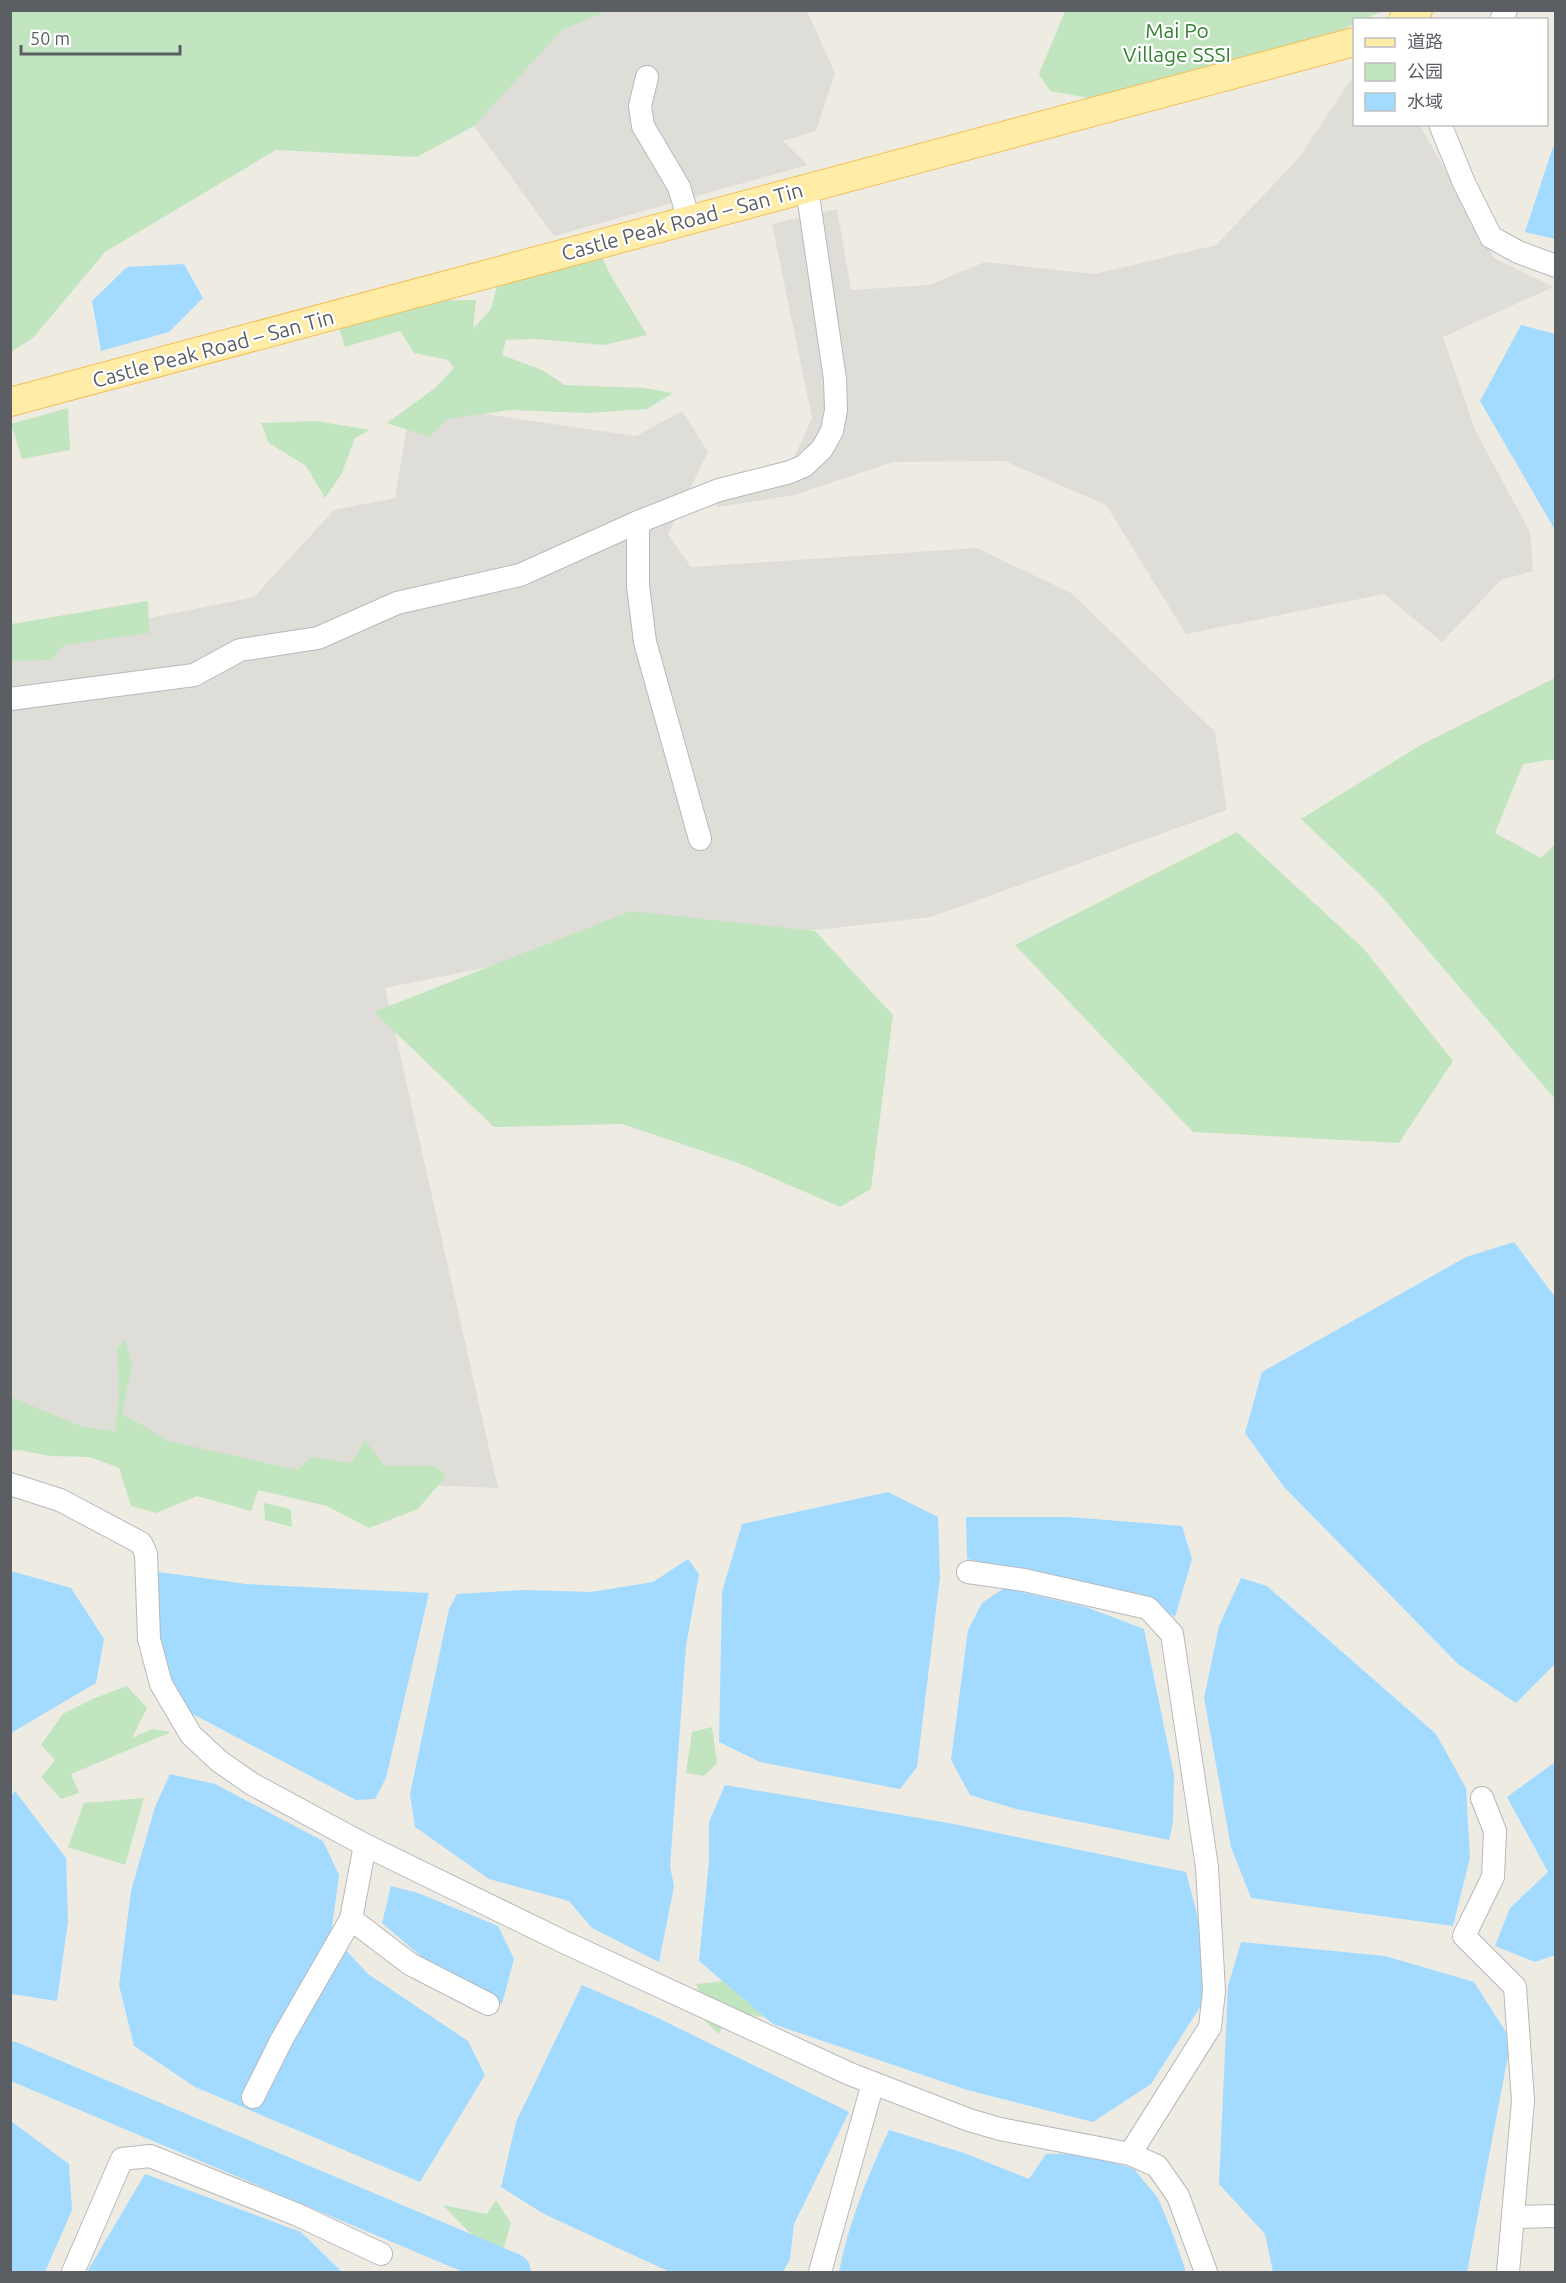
<svg xmlns="http://www.w3.org/2000/svg" width="1566" height="2283" font-family="Ubuntu,'Noto Sans SC',sans-serif">
<style>
.industrial{fill:#dfddd7}
.green{fill:#c1e6bf}
.water{fill:#a2dbff}
.lines{fill:none;stroke-linecap:round;stroke-linejoin:round}
.river{stroke:#a2dbff;stroke-width:38}
.minor-casing{stroke:#b6b9bd;stroke-width:24}
.major-casing{stroke:#f4bf56;stroke-width:30}
.minor{stroke:#fff;stroke-width:22}
.major{stroke:#ffeca7;stroke-width:28}
.labels{text-anchor:middle;dominant-baseline:central;stroke-width:4.5;stroke-linejoin:round;paint-order:stroke}
.park-label{font-size:21px;fill:#338332;stroke:#fff}
.street-label{font-size:21px;fill:#5b5f64;stroke:#fff}
</style>
<rect width="100%" height="100%" fill="#eeebe3"/>
<path class="industrial" d="M 598,11 L 807,11 L 835,73 L 816,131 L 783,141 L 808,165 L 554,236 L 474,126 L 528,44 Z
M 1354,75 L 1354,124 L 1420,125 L 1494,258 L 1553,287 L 1443,337 L 1476,432 L 1530,532 L 1533,571 L 1501,580 L 1442,642 L 1384,594 L 1186,634 L 1106,505 L 1005,461 L 893,462 L 794,495 L 718,507 L 702,484 L 794,458 L 812,418 L 772,224 L 837,209 L 851,290 L 929,285 L 985,262 L 1095,274 L 1216,245 L 1298,159 Z
M 416,404 L 636,436 L 682,411 L 708,452 L 668,534 L 691,567 L 977,548 L 1071,593 L 1215,732 L 1227,810 L 931,917 L 488,967 L 385,988 L 498,1488 L 233,1477 L 11,1422 L 10,639 L 125,623 L 254,597 L 334,510 L 395,498 L 406,432 Z"/>
<path class="green" d="M 10,11 L 11,10 L 607,11 L 562,30 L 474,126 L 417,157 L 276,150 L 105,252 L 33,338 L 11,352 Z
M 1065,11 L 1383,11 L 1364,19 L 1354,20 L 1354,24 L 1331,35 L 1116,103 L 1050,91 L 1039,74 Z
M 598,249 L 611,276 L 647,335 L 604,345 L 535,339 L 506,340 L 502,355 L 542,370 L 565,385 L 644,388 L 673,393 L 647,409 L 587,413 L 510,410 L 448,419 L 429,437 L 387,423 L 435,388 L 454,368 L 448,360 L 414,353 L 400,331 L 345,347 L 337,321 L 411,301 L 476,300 L 473,329 L 491,309 L 500,274 Z
M 68,408 L 70,450 L 22,459 L 11,424 Z
M 316,421 L 370,430 L 355,438 L 341,475 L 325,498 L 306,466 L 269,443 L 261,423 Z
M 148,601 L 149,633 L 64,645 L 52,660 L 11,661 L 11,624 Z
M 1555,678 L 1555,759 L 1523,764 L 1495,833 L 1541,858 L 1555,844 L 1555,1099 L 1379,893 L 1301,819 L 1419,746 Z
M 1237,832 L 1364,949 L 1453,1061 L 1399,1143 L 1193,1132 L 1015,945 Z
M 631,911 L 815,931 L 893,1015 L 871,1189 L 840,1207 L 738,1163 L 622,1124 L 494,1127 L 374,1012 Z
M 125,1339 L 132,1366 L 122,1413 L 168,1441 L 297,1470 L 312,1457 L 351,1463 L 365,1440 L 384,1466 L 435,1466 L 447,1475 L 418,1509 L 369,1528 L 327,1506 L 258,1490 L 251,1511 L 197,1496 L 156,1513 L 131,1506 L 119,1468 L 90,1457 L 50,1456 L 19,1450 L 11,1451 L 11,1397 L 83,1427 L 115,1431 L 119,1396 L 117,1349 Z
M 264,1503 L 291,1509 L 292,1527 L 265,1520 Z
M 127,1686 L 147,1708 L 132,1738 L 152,1729 L 171,1732 L 71,1774 L 79,1793 L 61,1799 L 41,1777 L 55,1760 L 41,1745 L 63,1714 L 95,1698 Z
M 712,1727 L 717,1763 L 704,1776 L 686,1773 L 692,1732 Z
M 144,1798 L 125,1865 L 68,1847 L 84,1803 Z
M 725,1981 L 777,2019 L 740,2013 L 722,2027 L 719,2034 L 705,2021 L 702,1998 L 696,1984 Z
M 496,2200 L 511,2223 L 503,2250 L 472,2235 L 443,2205 L 487,2214 Z"/>
<path class="water" d="M 1553,147 L 1555,147 L 1555,239 L 1525,232 Z
M 184,264 L 203,298 L 169,332 L 101,351 L 92,301 L 127,267 Z
M 1521,325 L 1555,334 L 1555,530 L 1480,401 Z
M 1514,1242 L 1555,1297 L 1555,1664 L 1516,1703 L 1458,1664 L 1285,1488 L 1245,1433 L 1262,1372 L 1466,1257 Z
M 888,1492 L 938,1517 L 940,1577 L 917,1767 L 900,1789 L 760,1762 L 719,1742 L 722,1592 L 742,1524 Z
M 966,1517 L 1069,1517 L 1182,1526 L 1192,1559 L 1175,1617 L 1138,1594 L 1082,1585 L 967,1559 Z
M 688,1559 L 699,1574 L 686,1646 L 670,1866 L 674,1886 L 659,1962 L 592,1928 L 569,1901 L 489,1879 L 415,1827 L 410,1794 L 449,1609 L 457,1594 L 523,1590 L 591,1592 L 653,1582 Z
M 11,1571 L 71,1588 L 104,1639 L 96,1683 L 11,1733 Z
M 152,1571 L 246,1584 L 429,1593 L 386,1778 L 375,1799 L 356,1800 L 183,1709 L 138,1622 Z
M 1241,1578 L 1267,1586 L 1436,1734 L 1466,1788 L 1470,1858 L 1453,1926 L 1251,1898 L 1231,1847 L 1204,1698 L 1219,1626 Z
M 1004,1588 L 1086,1607 L 1144,1629 L 1174,1775 L 1173,1823 L 1169,1840 L 1016,1809 L 970,1795 L 951,1760 L 968,1630 L 982,1603 Z
M 1555,1762 L 1555,1955 L 1535,1962 L 1495,1946 L 1510,1908 L 1548,1872 L 1507,1797 Z
M 170,1774 L 215,1784 L 323,1841 L 339,1875 L 331,1934 L 368,1974 L 468,2041 L 485,2075 L 420,2182 L 195,2087 L 134,2046 L 119,1985 L 131,1891 L 155,1807 Z
M 725,1785 L 954,1824 L 1186,1872 L 1202,1933 L 1202,2004 L 1151,2084 L 1093,2122 L 967,2090 L 773,2024 L 699,1961 L 709,1861 L 709,1822 Z
M 15,1791 L 66,1858 L 68,1921 L 57,2001 L 11,1994 L 10,1798 Z
M 391,1886 L 418,1893 L 498,1926 L 514,1959 L 502,2004 L 423,1958 L 382,1923 Z
M 1241,1942 L 1385,1956 L 1474,1982 L 1511,2040 L 1467,2272 L 1273,2272 L 1265,2234 L 1219,2184 L 1228,1986 Z
M 582,1985 L 658,2018 L 849,2112 L 794,2224 L 790,2259 L 783,2272 L 670,2272 L 544,2214 L 501,2187 L 516,2122 Z
M 11,2121 L 69,2164 L 72,2210 L 45,2272 L 11,2272 Z
M 889,2130 L 964,2153 L 1029,2179 L 1046,2154 L 1083,2153 L 1134,2169 L 1158,2198 L 1174,2237 L 1186,2272 L 839,2272 C 849,2222 867,2177 889,2130 Z
M 145,2174 L 301,2232 L 342,2272 L 87,2272 Z"/>
<g class="lines">
<path class="river" d="M 10,2060 L 512,2272"/>
<defs>
<path id="minor" d="M 1501,20 L 1506,10
M 647,77 L 640,106 L 643,126 L 679,187 L 689,220
M 1440,124 L 1464,183 L 1491,237 L 1518,252 L 1556,266
M 638,522 L 638,586 L 645,642 L 700,839
M 10,699 L 194,675 L 240,650 L 318,638 L 397,603 L 520,575 L 638,522 L 719,490 L 790,472 L 804,466 L 822,449 L 832,431 L 836,410 L 835,379 L 807,188
M 10,1484 L 60,1500 L 141,1543 L 146,1554 L 149,1639 L 161,1684 L 191,1735 L 219,1761 L 252,1784 L 365,1845 L 564,1942 L 850,2074 L 969,2120 L 1000,2129 L 1130,2154 L 1157,2166 L 1178,2196 L 1206,2272
M 968,1572 L 1024,1580 L 1148,1608 L 1172,1634 L 1207,1867 L 1214,1991 L 1210,2027 L 1130,2154
M 1482,1798 L 1495,1831 L 1493,1877 L 1464,1936 L 1515,1987 L 1523,2101 L 1508,2272
M 351,1919 L 410,1964 L 488,2004
M 253,2097 L 282,2039 L 351,1919 L 365,1845
M 1513,2217 L 1556,2216
M 73,2272 L 122,2159 L 150,2156 L 298,2215 L 381,2254
M 820,2272 L 873,2083"/>
<path id="major" d="M 1403,20 L 1418,10
M 10,402 L 1354,42"/>
</defs>
<use href="#minor" class="minor-casing"/>
<use href="#major" class="major-casing"/>
<use href="#minor" class="minor"/>
<use href="#major" class="major"/>
</g>
<g class="labels">
<g class="park-label">
<text x="1177" y="30">Mai Po<tspan x="1177" dy="24">Village SSSI</tspan></text>
</g>
<g class="street-label">
<text transform="translate(682 221) rotate(-15)">Castle Peak Road – San Tin</text>
<text transform="translate(213 348) rotate(-15)">Castle Peak Road – San Tin</text>
</g>
</g>
<rect width="1566" height="2283" fill="none" stroke="#5b5f64" stroke-width="24"/>
<rect x="1353" y="18" width="195" height="108" fill="#ffffff" stroke="#bdbfc1" stroke-width="1.5"/>
<rect x="1365" y="38" width="30" height="9" fill="#ffeca7" stroke="#bdbfc1" stroke-width="1.5"/>
<text x="1407" y="48" font-size="18" fill="#5b5f64">道路</text>
<rect x="1365" y="63" width="30" height="18" fill="#c1e6bf" stroke="#bdbfc1" stroke-width="1.5"/>
<text x="1407" y="78" font-size="18" fill="#5b5f64">公园</text>
<rect x="1365" y="93" width="30" height="18" fill="#a2dbff" stroke="#bdbfc1" stroke-width="1.5"/>
<text x="1407" y="108" font-size="18" fill="#5b5f64">水域</text>
<path d="M21 45v9h159v-9" fill="none" stroke="#5b5f64" stroke-width="3"/>
<text x="30" y="45" font-size="18" fill="#5b5f64" stroke="#ffffff" stroke-width="4.5" paint-order="stroke">50 m</text>
</svg>
